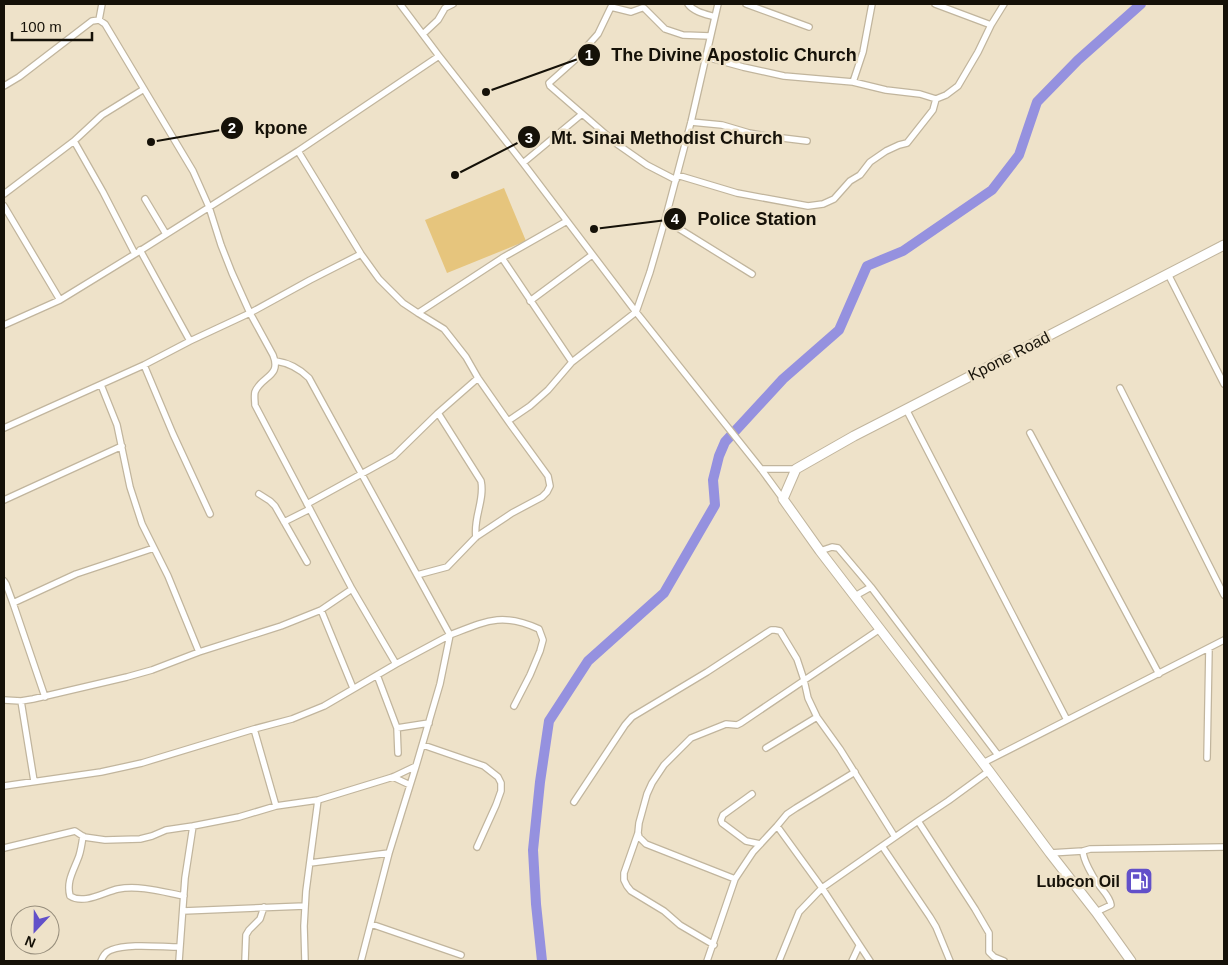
<svg xmlns="http://www.w3.org/2000/svg" width="1228" height="965" font-family="Helvetica,sans-serif">
<style>
.grass{fill:#e6c57d}
.lines{fill:none;stroke-linecap:round;stroke-linejoin:round}
.river{stroke:#9591df;stroke-width:10}
.street-casing{stroke:#c1b59d;stroke-width:8}
.secondary-casing{stroke:#c1b59d;stroke-width:11}
.street{stroke:#fff;stroke-width:5.5}
.secondary{stroke:#fff;stroke-width:9}
.labels{text-anchor:middle;dominant-baseline:central;stroke-width:5;stroke-linejoin:round;paint-order:stroke}
.street-label{font-size:16px;fill:#151108;stroke:#eee2c9}
.poi-label{font-size:16px;font-weight:bold;fill:#151108;stroke:#eee2c9;text-anchor:end}
.leader{fill:none;stroke:#151108;stroke-width:2}
.callout-dot{fill:#151108;stroke:#eee2c9;stroke-width:2}
.mark-label{font-size:15px;text-anchor:middle;font-weight:bold;fill:#fff}
.callout-label{font-size:18px;text-anchor:middle;font-weight:bold;fill:#151108;stroke:#eee2c9;stroke-width:5;stroke-linejoin:round;paint-order:stroke}
</style>
<rect width="100%" height="100%" fill="#eee2c9"/>
<path class="grass" d="M 504,188 L 526,241 L 447,273 L 425,220 Z"/>
<g class="lines">
<path class="river" d="M 542,961 L 536,904 L 533,850 L 540,782 L 549,721 L 588,661 L 664,593 L 715,505 L 713,480 L 719,456 L 725,442 L 783,379 L 839,330 L 867,266 L 903,251 L 992,190 L 1019,155 L 1037,102 L 1078,60 L 1141,4"/>
<defs>
<path id="street" d="M 400,4 L 439,56 L 523,163 L 636,312 L 761,469 L 783,499
M 688,4 C 694,12 705,14 715,17
M 746,4 L 809,27
M 935,4 L 991,25
M 99,20 L 102,4
M 423,34 L 438,20 L 445,8 L 453,4
M 706,57 L 743,67 L 784,76 L 853,82 L 886,90 L 920,94 L 936,99
M 853,82 L 863,52 L 872,4
M 4,86 L 19,77 L 92,21 L 99,20 L 105,24 L 193,171 L 209,207 L 221,245 L 232,273 L 250,313 L 273,355 C 282,377 261,376 255,392 C 254,396 255,401 255,405 L 352,589 L 396,664 L 450,635 L 309,378 C 299,368 289,363 276,361
M 691,122 L 722,125 L 749,133 L 766,136 L 807,141
M 74,141 L 102,115 L 144,89
M 298,151 L 361,254 L 379,279 L 403,303 L 418,313 L 444,329 L 466,357 L 478,378 L 508,421 L 548,476 L 550,486 L 547,492 L 542,497 L 512,513 L 476,537 L 447,567 L 417,575
M 523,163 L 582,114
M 677,175 L 737,193 L 808,206 L 823,204 L 834,199 L 850,181 L 860,175 L 870,162 L 886,151 L 899,145 L 907,143 L 933,110 L 936,99 L 946,95 L 958,86 L 978,52 L 991,25 L 1004,4
M 676,180 L 647,165 L 617,144 L 550,86 L 549,83 L 577,58 L 581,53 L 598,34 L 611,7 L 631,12 L 642,8 L 644,8 L 665,29 L 683,35 L 710,36
M 4,194 L 74,141 L 103,192 L 135,254
M 145,199 L 166,234
M 4,206 L 60,300
M 665,220 L 752,274
M 140,250 L 190,341
M 502,258 L 572,362
M 1168,274 L 1224,384
M 530,301 L 592,255
M 418,313 L 502,258 L 567,221
M 4,325 L 60,300 L 135,254 L 298,151 L 439,56
M 144,365 L 173,434 L 210,514
M 101,385 L 117,425 L 130,487 L 142,524 L 168,576 L 199,652
M 1120,388 L 1224,595
M 906,409 L 1067,720
M 438,413 L 481,481 C 485,500 473,518 476,537
M 508,421 L 530,406 L 548,390 L 572,362 L 636,312 L 650,272 L 665,220 L 691,122 L 718,4
M 4,428 L 144,365 L 190,341 L 250,313 L 310,280 L 361,254
M 1030,433 L 1159,674
M 761,469 L 796,469
M 259,494 L 270,501 L 275,506 L 307,562
M 4,500 L 122,446
M 307,504 L 394,456 L 438,413 L 478,378
M 284,522 L 310,509
M 820,551 L 832,547 L 838,548 L 871,587
M 4,581 L 6,584 L 13,603 L 45,697
M 855,596 L 871,587 L 998,755
M 13,603 L 76,574 L 154,548
M 321,610 L 353,688
M 377,675 L 397,728 L 429,723
M 4,700 L 21,701 L 33,699 L 127,677 L 152,670 L 199,652 L 281,626 L 321,610 L 352,589
M 21,701 L 34,781
M 397,728 L 398,753
M 254,729 L 276,806
M 423,745 L 484,766 L 498,777 L 501,783 L 501,791 L 496,805 L 477,847
M 766,748 L 817,717
M 1207,758 L 1209,648
M 983,763 L 1224,640
M 416,766 L 440,684 L 450,635 C 486,621 502,612 539,629 L 543,640 L 540,651 L 530,675 L 514,706
M 393,777 L 410,785
M 4,786 L 101,772 L 142,763 L 254,729 L 292,719 L 324,706 L 396,664
M 752,794 L 723,815 L 721,820 L 722,823 L 746,841 L 760,844
M 574,802 L 625,725 L 632,717 L 707,672 L 771,630 L 775,630 L 780,631 L 797,659 L 804,680 L 808,698 L 817,717 L 840,749 L 895,837
M 918,821 L 975,909 L 989,933 L 989,952 L 994,957 L 1004,961
M 777,826 L 787,814 L 796,808 L 855,772
M 638,833 L 639,837 L 646,844 L 735,879 L 753,852 L 777,826 L 822,888 L 870,961
M 83,836 C 82,843 81,850 79,856 C 74,870 66,881 70,896 C 84,905 104,892 118,889 C 139,885 163,892 184,896
M 882,846 L 930,917 L 936,927 L 950,961
M 4,848 L 75,831 L 84,837 L 105,840 L 140,839 L 152,836 L 166,830 L 193,826
M 1050,853 L 1083,851
M 310,863 L 389,853
M 183,911 L 305,906
M 1096,912 L 1111,905 C 1110,897 1103,891 1098,884 C 1093,877 1083,860 1083,851 L 1090,849 L 1224,847
M 371,924 L 461,955
M 714,945 L 680,925 L 664,911 L 631,891 L 627,886 L 624,880 L 624,873 L 638,833 L 639,823 L 647,794 L 652,783 L 664,765 L 691,738 L 726,724 L 737,725 L 741,723 L 880,629
M 101,961 C 103,956 105,952 111,950 C 129,943 160,947 180,947
M 179,961 L 185,878 L 193,826 L 239,817 L 276,806 L 318,800 L 393,777 L 416,766 L 389,853 L 361,961
M 245,961 L 246,935 L 249,930 L 260,919 L 264,907
M 305,961 L 304,926 L 306,891 L 318,800
M 707,961 L 735,879
M 779,961 L 799,912 L 822,888 L 918,821 L 948,801 L 989,771
M 852,961 L 859,946"/>
<path id="secondary" d="M 1131,961 L 1096,912 L 1050,853 L 989,771 L 820,551 L 783,499 L 796,469 L 854,436 L 895,415 L 1224,245"/>
</defs>
<use href="#street" class="street-casing"/>
<use href="#secondary" class="secondary-casing"/>
<use href="#street" class="street"/>
<use href="#secondary" class="secondary"/>
</g>
<defs>
<symbol id="fuel-square" viewBox="-11 -11 22 22"><rect x="-9" y="-9" width="18" height="18" rx="4" fill="#6250c9" stroke="#eee2c9"/><path d="M-5.5-6h7V0h2V4h1.3V-2.5L3-4.5l.8-.8L6-3V5H2.5V1h-1V6h-7ZM-4.2-4.7v3.2H.2V-4.7Z" fill="#fff"/></symbol>
</defs>
<g fill-rule="evenodd">
<use href="#fuel-square" x="1123" y="865" width="32" height="32"/>
</g>
<g class="labels">
<g class="street-label">
<text transform="translate(1009 356) rotate(-27)">Kpone Road</text>
</g>
<g class="poi-label">
<text x="1120" y="881">Lubcon Oil</text>
</g>
</g>
<path class="leader" d="M486 92L589 55M151 142L232 128M455 175L529 137M594 229L675 219"/>
<g class="callout-dot">
<circle cx="486" cy="92" r="5"/>
<circle cx="151" cy="142" r="5"/>
<circle cx="455" cy="175" r="5"/>
<circle cx="594" cy="229" r="5"/>
<circle cx="589" cy="55" r="12"/>
<circle cx="232" cy="128" r="12"/>
<circle cx="529" cy="137" r="12"/>
<circle cx="675" cy="219" r="12"/>
</g>
<g class="mark-label">
<text x="589" y="60">1</text>
<text x="232" y="133">2</text>
<text x="529" y="143">3</text>
<text x="675" y="224">4</text>
</g>
<g class="callout-label">
<text x="734" y="61">The Divine Apostolic Church</text>
<text x="281" y="134">kpone</text>
<text x="667" y="144">Mt. Sinai Methodist Church</text>
<text x="757" y="225">Police Station</text>
</g>
<rect width="1228" height="965" fill="none" stroke="#151108" stroke-width="10"/>
<g transform="translate(35 930) rotate(202)"><circle r="24" fill="#eee2c9" stroke="#978e7c"/>
<path d="M0-4L9 19L0 12L-9 19Z" fill="#6250c9"/>
<text y="-8" font-size="14" font-weight="bold" text-anchor="middle" fill="#151108">N</text>
</g>
<path d="M12 32v8h80v-8" fill="none" stroke="#151108" stroke-width="2.5"/>
<text x="20" y="32" font-size="15" fill="#151108" stroke="#eee2c9" stroke-width="4" paint-order="stroke">100 m</text>
</svg>
